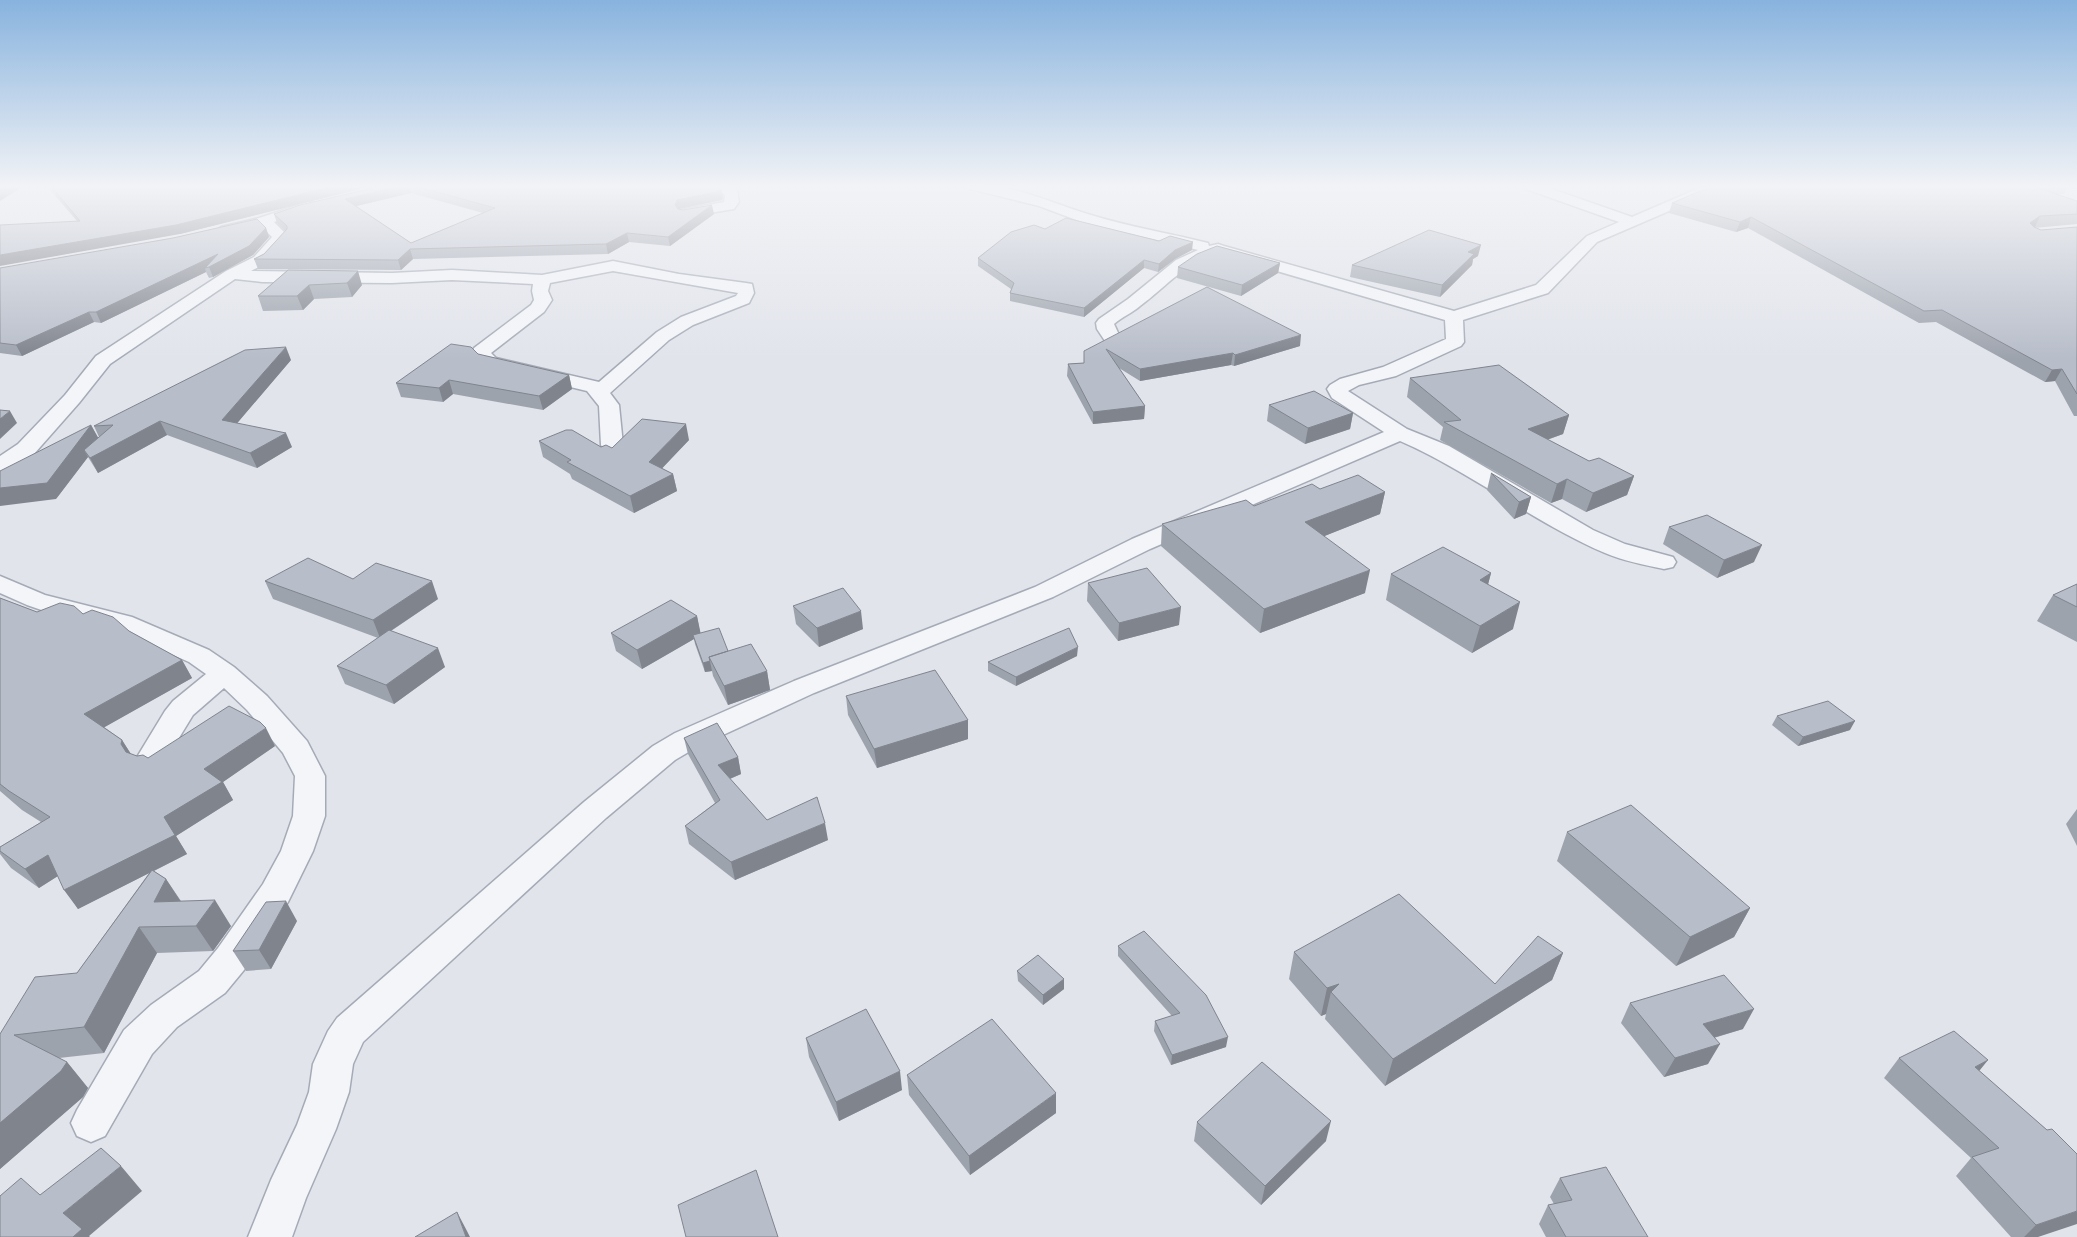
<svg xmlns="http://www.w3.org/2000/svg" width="2077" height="1237" font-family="Figtree,sans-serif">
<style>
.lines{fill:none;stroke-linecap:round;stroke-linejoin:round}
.street-casing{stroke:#a5abb6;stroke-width:3}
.street{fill:#f4f5f9;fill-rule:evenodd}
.wall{fill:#9da3ad;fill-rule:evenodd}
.shaded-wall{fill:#80848d}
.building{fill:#b7bdc9;stroke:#80848d}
</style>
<rect width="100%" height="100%" fill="#e1e4eb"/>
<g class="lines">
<defs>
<path id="street" d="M 714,186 L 730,186 L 737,190 L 739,202 L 734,209 L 685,217 L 680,216 L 678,213 L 680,210 L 724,202 L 725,195 Z
M 968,186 C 1008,181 1053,204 1091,215 C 1129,227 1169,233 1208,243 L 1209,246 L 1218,244 L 1224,246 L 1454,311 L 1536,285 L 1587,236 L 1619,222 L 1526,189 L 1524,186 L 1543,186 L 1632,217 L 1704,186 L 1722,186 L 1720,189 L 1597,242 L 1548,293 L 1463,320 L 1464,342 L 1461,346 L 1396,376 L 1359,385 L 1348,391 L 1407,429 L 1449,446 L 1593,530 L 1625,544 L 1673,557 L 1676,562 L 1673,567 L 1664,569 C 1645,565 1623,561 1605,553 C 1533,522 1471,472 1400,441 L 1150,549 L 1053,597 L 814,693 L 697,747 L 675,760 L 606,818 L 363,1042 L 353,1064 L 349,1092 L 336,1129 L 306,1198 L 292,1237 L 248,1237 L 271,1180 L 297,1125 L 309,1092 L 313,1064 L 328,1031 L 337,1018 L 584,802 L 653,746 L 675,733 L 794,681 L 1035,587 L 1132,539 L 1384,432 L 1332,398 L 1327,389 L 1330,385 L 1340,379 L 1383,367 L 1446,339 L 1445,320 L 1218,254 C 1185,262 1166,287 1140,306 C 1132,313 1122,317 1114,324 L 1120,337 L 1117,341 L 1111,342 L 1105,341 L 1097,329 L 1096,323 L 1099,319 L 1128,299 L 1176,260 L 1198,250 L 1082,222 L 1039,206 L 970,189 Z
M 308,202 L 313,203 L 315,206 L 313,209 L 274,222 L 289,237 L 266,263 L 251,271 L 392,273 L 452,270 L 542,275 L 613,261 L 679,274 L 746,283 L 752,284 L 754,293 L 749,303 L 693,325 L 669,340 L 610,393 L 619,405 L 623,445 L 620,450 L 612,451 L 604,450 L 601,445 L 599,406 L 587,391 L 483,366 L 472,355 L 474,348 L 531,305 L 534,300 L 532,291 L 533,284 L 452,280 L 392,283 L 262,282 L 235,279 L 110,364 L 79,403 L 34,454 L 8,471 L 0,473 L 0,456 L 18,444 L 65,395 L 96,356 L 226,271 L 254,257 L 272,237 L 261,226 L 226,235 L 221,233 L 218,230 L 221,227 L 259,218 ZM 613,271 L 738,293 L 736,296 L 681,317 L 657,332 L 599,382 L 496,358 L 491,353 L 544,312 L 552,300 L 548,291 L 550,283 Z
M 0,576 L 45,595 L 132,617 L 209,650 L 234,667 L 267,696 L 307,741 L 325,776 L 325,816 L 313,851 L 288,902 L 244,970 L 225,993 L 177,1027 L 152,1054 L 105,1136 L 91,1142 L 77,1136 L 71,1123 L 77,1110 L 124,1030 L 151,1005 L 199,971 L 218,948 L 263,884 L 281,851 L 293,816 L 295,776 L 283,753 L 247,710 L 224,688 L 193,715 L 160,769 L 149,773 L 138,769 L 134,762 L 165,711 L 173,701 L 206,674 L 189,662 L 114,629 L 53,614 L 27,605 L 0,593 Z"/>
</defs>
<use href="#street" class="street-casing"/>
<use href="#street" class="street"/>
</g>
<path class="wall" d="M 47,186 L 372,186 L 180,234 L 77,221 Z
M 382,186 L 717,186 L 721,188 L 723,197 L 722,200 L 679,209 L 714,214 L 670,246 L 629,242 L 608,254 L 413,259 L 401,270 L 258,269 L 254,259 L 264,254 L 285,231 L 277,223 L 274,214 ZM 411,193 L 483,213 L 411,243 L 356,206 Z
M 1718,186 L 2077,186 L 2077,187 L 2067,188 L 2064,194 L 2056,194 L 2077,201 L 2077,224 L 2034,228 L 2041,230 L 2077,227 L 2077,416 L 2074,416 L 2055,381 L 2045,382 L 1936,322 L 1919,323 L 1748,228 L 1736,232 L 1669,213 L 1672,203 Z
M 266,228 L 269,237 L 253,255 L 213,277 L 209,278 L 206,272 L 101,323 L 94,322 L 22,356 L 0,353 L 0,268 Z
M 1045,229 L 1192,250 L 1175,259 L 1158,272 L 1144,268 L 1084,317 L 1010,301 L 1010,293 L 1011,289 L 978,266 L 978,258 Z
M 1478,256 L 1473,259 L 1472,265 L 1440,297 L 1350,277 L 1352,265 Z
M 1280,263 L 1278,273 L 1241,296 L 1177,278 L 1178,267 Z
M 288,270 L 362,285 L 352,297 L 314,299 L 303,310 L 263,311 L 258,296 Z
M 1207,287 L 1300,346 L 1234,366 L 1231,365 L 1140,381 L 1119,368 L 1145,406 L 1144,419 L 1093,424 L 1067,376 L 1068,364 L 1084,363 Z
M 478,354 L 569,375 L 572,389 L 543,410 L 453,394 L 443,402 L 401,397 L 396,383 Z
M 291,360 L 237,423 L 292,447 L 257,468 L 167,435 L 98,473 L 88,457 L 56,499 L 91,425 L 98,438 L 99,437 L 94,426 Z
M 1410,378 L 1569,415 L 1563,434 L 1547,440 L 1589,461 L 1634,476 L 1627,495 L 1586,512 L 1562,499 L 1551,503 L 1440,440 L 1443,427 L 1407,397 Z
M 1269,405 L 1353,413 L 1350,429 L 1305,444 L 1267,421 Z
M 689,440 L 662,468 L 673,474 L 677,491 L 634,513 L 572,479 L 570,474 L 543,457 L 539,441 L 612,448 Z
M 1491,473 L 1531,497 L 1526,514 L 1514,519 L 1487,490 Z
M 1320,489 L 1385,492 L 1380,514 L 1324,536 L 1365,593 L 1260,633 L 1161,546 L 1162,524 L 1254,506 Z
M 1669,527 L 1754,562 L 1717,578 L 1663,544 Z
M 1491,573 L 1488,584 L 1513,629 L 1472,653 L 1386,600 L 1391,574 Z
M 353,579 L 438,599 L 391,631 L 445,667 L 394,704 L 345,684 L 337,666 L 378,638 L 273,599 L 265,581 Z
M 1088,583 L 1179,625 L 1118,641 L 1087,601 Z
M 2077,584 L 2077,642 L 2037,621 L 2053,595 Z
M 0,598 L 37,612 L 83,614 L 129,631 L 182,660 L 192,678 L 104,727 L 122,740 L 131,754 L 137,756 L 148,758 L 275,746 L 223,782 L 233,800 L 176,836 L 187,854 L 154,871 L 166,879 L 181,901 L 231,926 L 213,951 L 157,953 L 104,1053 L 59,1058 L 67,1062 L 88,1088 L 83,1097 L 0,1169 L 0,1034 L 77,973 L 149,873 L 78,909 L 58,876 L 39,888 L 11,868 L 0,854 L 0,847 L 41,822 L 22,810 L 0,791 Z
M 793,606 L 863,629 L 819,647 L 796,624 Z
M 697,616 L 700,633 L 728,651 L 767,671 L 770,690 L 728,705 L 713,676 L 712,671 L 705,672 L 695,644 L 694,639 L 642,669 L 616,651 L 611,633 Z
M 1077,656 L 1016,686 L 988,671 L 988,662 Z
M 846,696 L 968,720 L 968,739 L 877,768 L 848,715 Z
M 1777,716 L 1850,730 L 1798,746 L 1772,725 Z
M 684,738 L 738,757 L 741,774 L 730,779 L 767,820 L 828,840 L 735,880 L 689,844 L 685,826 L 715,803 L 688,754 Z
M 2077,809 L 2077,846 L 2066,824 Z
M 1567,832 L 1750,908 L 1734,937 L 1676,966 L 1557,861 Z
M 297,921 L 271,969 L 246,971 L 233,951 Z
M 1118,946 L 1226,1047 L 1171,1065 L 1154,1031 L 1155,1021 L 1172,1016 L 1118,956 Z
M 1294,952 L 1495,984 L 1563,953 L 1552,980 L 1385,1086 L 1325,1019 L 1326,1014 L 1321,1016 L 1289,979 Z
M 1017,971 L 1064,979 L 1064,989 L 1043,1005 L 1018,981 Z
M 1630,1003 L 1743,1029 L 1714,1038 L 1708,1064 L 1664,1077 L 1621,1023 Z
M 806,1038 L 902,1090 L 839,1121 L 809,1057 Z
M 1899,1058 L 1979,1071 L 2047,1130 L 2038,1237 L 2011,1237 L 1956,1176 L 1971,1158 L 1884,1078 Z
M 907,1075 L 1056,1113 L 970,1175 L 909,1095 Z
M 1197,1122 L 1326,1141 L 1261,1205 L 1194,1141 Z
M 1560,1178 L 1648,1237 L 1546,1237 L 1539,1224 L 1548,1205 L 1554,1204 L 1550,1197 Z"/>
<path class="shaded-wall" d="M 6,186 L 24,186 L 0,201 L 0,189 Z
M 334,186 L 372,186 L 180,234 L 0,266 L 0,255 Z
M 401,186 L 409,186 L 411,193 L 348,208 L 345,199 Z
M 721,188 L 723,197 L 722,200 L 678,209 L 675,205 L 677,200 Z
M 712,205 L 714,214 L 670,246 L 668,237 Z
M 2040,216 L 2035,227 L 2025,234 L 2030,223 Z
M 1751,217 L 1748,228 L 1736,232 L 1740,222 Z
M 266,228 L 269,237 L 253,255 L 213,277 L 209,267 L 205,268 L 206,272 L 101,323 L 96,312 Z
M 627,233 L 629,242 L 608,254 L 606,244 Z
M 1193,242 L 1192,250 L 1175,259 L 1158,272 L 1159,264 L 1175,250 Z
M 1481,245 L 1478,256 L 1473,259 L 1472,265 L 1440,297 L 1442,285 L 1468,252 Z
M 410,249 L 413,259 L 401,270 L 398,260 Z
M 1144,260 L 1144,268 L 1084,317 L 1084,308 Z
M 1280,263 L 1278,273 L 1241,296 L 1242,285 Z
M 358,271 L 362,285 L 352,297 L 347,283 Z
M 309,285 L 314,299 L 303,310 L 297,296 Z
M 89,312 L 94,322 L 22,356 L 16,345 Z
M 1301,335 L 1300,346 L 1234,366 L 1235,355 Z
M 286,347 L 291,360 L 228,434 L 222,420 Z
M 1233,353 L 1231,365 L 1140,381 L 1140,369 Z
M 2062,369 L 2055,381 L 2045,382 L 2052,370 Z
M 569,375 L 572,389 L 543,410 L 539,396 Z
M 449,380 L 453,394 L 443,402 L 439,388 Z
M 1145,406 L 1144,419 L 1093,424 L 1093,412 Z
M 10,411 L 17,423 L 0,439 L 0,419 Z
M 1353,413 L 1350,429 L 1305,444 L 1308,428 Z
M 1569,415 L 1563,434 L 1523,448 L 1528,429 Z
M 160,421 L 167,435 L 98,473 L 90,458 Z
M 686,424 L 689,440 L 652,479 L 649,462 Z
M 91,425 L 100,441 L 84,450 L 88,457 L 56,499 L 0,506 L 0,488 Z
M 286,433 L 292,447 L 257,468 L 250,453 Z
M 673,474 L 677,491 L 634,513 L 630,496 Z
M 1634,476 L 1627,495 L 1586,512 L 1593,493 Z
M 1567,479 L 1562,499 L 1551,503 L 1557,484 Z
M 1385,492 L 1380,514 L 1302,545 L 1305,522 Z
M 1531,497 L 1526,514 L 1514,519 L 1519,502 Z
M 1762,545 L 1754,562 L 1717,578 L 1724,560 Z
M 1370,570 L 1365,593 L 1260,633 L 1264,609 Z
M 1491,573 L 1484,600 L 1480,580 Z
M 432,581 L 438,599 L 380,638 L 373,620 Z
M 1520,602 L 1513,629 L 1472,653 L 1480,626 Z
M 1181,607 L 1179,625 L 1118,641 L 1119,623 Z
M 861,611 L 863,629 L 819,647 L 817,628 Z
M 697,616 L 701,635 L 693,635 L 694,639 L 642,669 L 637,650 Z
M 1078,647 L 1077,656 L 1016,686 L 1016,677 Z
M 438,648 L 445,667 L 394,704 L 386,685 Z
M 182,660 L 192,678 L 96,732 L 84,714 Z
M 710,661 L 712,671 L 705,672 L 703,663 Z
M 767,671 L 770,690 L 728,705 L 724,686 Z
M 968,720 L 968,739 L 877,768 L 874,749 Z
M 1855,721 L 1850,730 L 1798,746 L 1803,737 Z
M 266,728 L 275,746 L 223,782 L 233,800 L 176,836 L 187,854 L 78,909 L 64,890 L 164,817 L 204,769 Z
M 122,740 L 134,759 L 132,763 L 121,744 Z
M 738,757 L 741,774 L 722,782 L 718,765 Z
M 825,823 L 828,840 L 735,880 L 731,862 Z
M 48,855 L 61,874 L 39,888 L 25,869 Z
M 166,879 L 183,905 L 154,902 Z
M 215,900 L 231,926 L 213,951 L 196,926 Z
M 286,901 L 297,921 L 271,969 L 259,950 Z
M 1750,908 L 1734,937 L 1676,966 L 1690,937 Z
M 139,927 L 157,953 L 104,1053 L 84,1027 Z
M 1563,953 L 1552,980 L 1385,1086 L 1393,1059 Z
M 1064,979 L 1064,989 L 1043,1005 L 1043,995 Z
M 1339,984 L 1331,992 L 1326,1014 L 1321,1016 L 1327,988 Z
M 1754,1009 L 1743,1029 L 1692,1044 L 1703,1024 Z
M 1228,1037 L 1226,1047 L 1171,1065 L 1172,1055 Z
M 1720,1044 L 1708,1064 L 1664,1077 L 1675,1058 Z
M 1988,1060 L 1972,1080 L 1975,1067 Z
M 67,1062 L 88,1088 L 83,1097 L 0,1169 L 0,1123 Z
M 900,1071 L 902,1090 L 839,1121 L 836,1102 Z
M 1056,1093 L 1056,1113 L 970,1175 L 969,1156 Z
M 1331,1121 L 1326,1141 L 1261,1205 L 1265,1186 Z
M 121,1166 L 142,1191 L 89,1236 L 90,1237 L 73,1237 L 63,1213 Z
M 2077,1211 L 2077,1224 L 2038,1237 L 2024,1237 L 2036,1225 Z
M 457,1212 L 467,1231 L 470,1237 L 466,1237 Z"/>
<path class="building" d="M 0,186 L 6,186 L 0,189 Z
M 51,186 L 334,186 L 176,225 L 0,255 L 0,225 L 80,221 Z
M 382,186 L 401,186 L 345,199 L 411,243 L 495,208 L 415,186 L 717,186 L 721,188 L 721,191 L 677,200 L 675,205 L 678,209 L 683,210 L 712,205 L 668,237 L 627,233 L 606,244 L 410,249 L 398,260 L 254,259 L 264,254 L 287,229 L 287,226 L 274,214 L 300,205 Z
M 1718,186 L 2038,186 L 2032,186 L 2077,201 L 2077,214 L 2040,216 L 2030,223 L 2034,227 L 2041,230 L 2077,227 L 2077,394 L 2062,369 L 2052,370 L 1942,310 L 1924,311 L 1751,217 L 1740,222 L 1672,203 L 1698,192 Z
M 1066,218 L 1159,241 L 1170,236 L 1193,242 L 1175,250 L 1159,264 L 1144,260 L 1084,308 L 1010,293 L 1014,283 L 978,258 L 1011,232 L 1034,225 L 1045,229 Z
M 257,219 L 266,228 L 249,246 L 209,267 L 205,268 L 218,254 L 96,312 L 89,312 L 16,345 L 0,343 L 0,268 L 173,238 Z
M 1429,230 L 1481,245 L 1468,252 L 1474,254 L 1442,285 L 1352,265 Z
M 1217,246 L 1280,263 L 1242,285 L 1178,267 L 1197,254 Z
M 288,270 L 358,271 L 347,283 L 309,285 L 297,296 L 258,296 Z
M 1207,287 L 1301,335 L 1235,355 L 1233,353 L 1140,369 L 1106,349 L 1145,406 L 1093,412 L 1068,364 L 1084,363 L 1084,351 Z
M 451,344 L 471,347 L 478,354 L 569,375 L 539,396 L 449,380 L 439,388 L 396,383 Z
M 286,347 L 222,420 L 286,433 L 250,453 L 160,421 L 90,458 L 84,450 L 113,425 L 94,426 L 245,350 Z
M 1499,365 L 1569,415 L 1528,429 L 1589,461 L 1599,458 L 1634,476 L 1593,493 L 1567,479 L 1557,484 L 1444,422 L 1461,420 L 1410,378 Z
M 1314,391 L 1353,413 L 1308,428 L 1269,405 Z
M 0,410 L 10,411 L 0,419 Z
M 642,419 L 686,424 L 649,462 L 673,474 L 630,496 L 567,462 L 571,460 L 539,441 L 566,430 L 572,430 L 601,447 L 606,445 L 612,448 Z
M 91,425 L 47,483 L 0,488 L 0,471 Z
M 1491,473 L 1531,497 L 1519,502 Z
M 1358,475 L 1385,492 L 1305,522 L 1370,570 L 1264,609 L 1162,524 L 1246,500 L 1254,506 L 1312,484 L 1320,489 Z
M 1707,515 L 1762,545 L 1724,560 L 1669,527 Z
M 1443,547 L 1491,573 L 1480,580 L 1520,602 L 1480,626 L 1391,574 Z
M 308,558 L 353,579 L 376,563 L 432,581 L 373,620 L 265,581 Z
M 1147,568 L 1181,607 L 1119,623 L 1088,583 Z
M 2077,584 L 2077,607 L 2053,595 Z
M 843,588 L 861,611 L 817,628 L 793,606 Z
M 0,598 L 37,612 L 60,603 L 74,606 L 83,614 L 92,610 L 113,617 L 129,631 L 182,660 L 84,714 L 122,740 L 121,744 L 126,752 L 137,756 L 143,755 L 148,758 L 229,706 L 260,722 L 266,728 L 204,769 L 222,782 L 164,817 L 175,835 L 64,890 L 48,855 L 25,869 L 0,851 L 0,847 L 50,817 L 9,791 L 0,784 Z
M 671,600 L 697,616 L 637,650 L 611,633 Z
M 719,628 L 728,651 L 709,657 L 710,661 L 703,663 L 693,635 Z
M 1069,628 L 1078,647 L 1016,677 L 988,662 Z
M 389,630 L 438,648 L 386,685 L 337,666 Z
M 751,644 L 767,671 L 724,686 L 709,657 Z
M 935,670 L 968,720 L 874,749 L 846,696 Z
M 1828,701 L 1855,721 L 1803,737 L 1777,716 Z
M 717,723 L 738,757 L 718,765 L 767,820 L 817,797 L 825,823 L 731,862 L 685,826 L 720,800 L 684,738 Z
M 1631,805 L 1750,908 L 1690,937 L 1567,832 Z
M 152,870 L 166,879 L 154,902 L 215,900 L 196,926 L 139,927 L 84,1027 L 14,1035 L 67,1062 L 61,1071 L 0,1123 L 0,1034 L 35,977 L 77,973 Z
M 1399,894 L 1495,984 L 1538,936 L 1563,953 L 1393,1059 L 1331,992 L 1339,984 L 1327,988 L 1294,952 Z
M 286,901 L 259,950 L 233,951 L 266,902 Z
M 1144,931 L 1206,995 L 1228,1037 L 1172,1055 L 1155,1021 L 1180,1013 L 1118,946 Z
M 1038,955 L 1064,979 L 1043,995 L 1017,971 Z
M 1724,975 L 1754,1009 L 1703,1024 L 1720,1044 L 1675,1058 L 1630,1003 Z
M 866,1009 L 900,1071 L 836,1102 L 806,1038 Z
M 992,1019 L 1056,1093 L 969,1156 L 907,1075 Z
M 1954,1031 L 1988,1060 L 1975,1067 L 2047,1130 L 2052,1129 L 2077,1154 L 2077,1211 L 2036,1225 L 1972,1157 L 1999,1148 L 1899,1058 Z
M 1262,1062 L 1331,1121 L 1265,1186 L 1197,1122 Z
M 101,1148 L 121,1166 L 63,1213 L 82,1229 L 73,1237 L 0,1237 L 0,1196 L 21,1178 L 40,1195 Z
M 1606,1167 L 1648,1237 L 1566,1237 L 1548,1205 L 1572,1200 L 1560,1178 Z
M 756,1170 L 778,1237 L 686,1237 L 678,1205 Z
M 457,1212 L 466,1237 L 415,1237 Z"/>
<linearGradient id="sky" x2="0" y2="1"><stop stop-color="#88b3de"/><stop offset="0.52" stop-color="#f2f3f6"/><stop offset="1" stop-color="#f2f3f6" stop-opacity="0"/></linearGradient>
<rect width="2077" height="359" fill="url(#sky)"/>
</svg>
